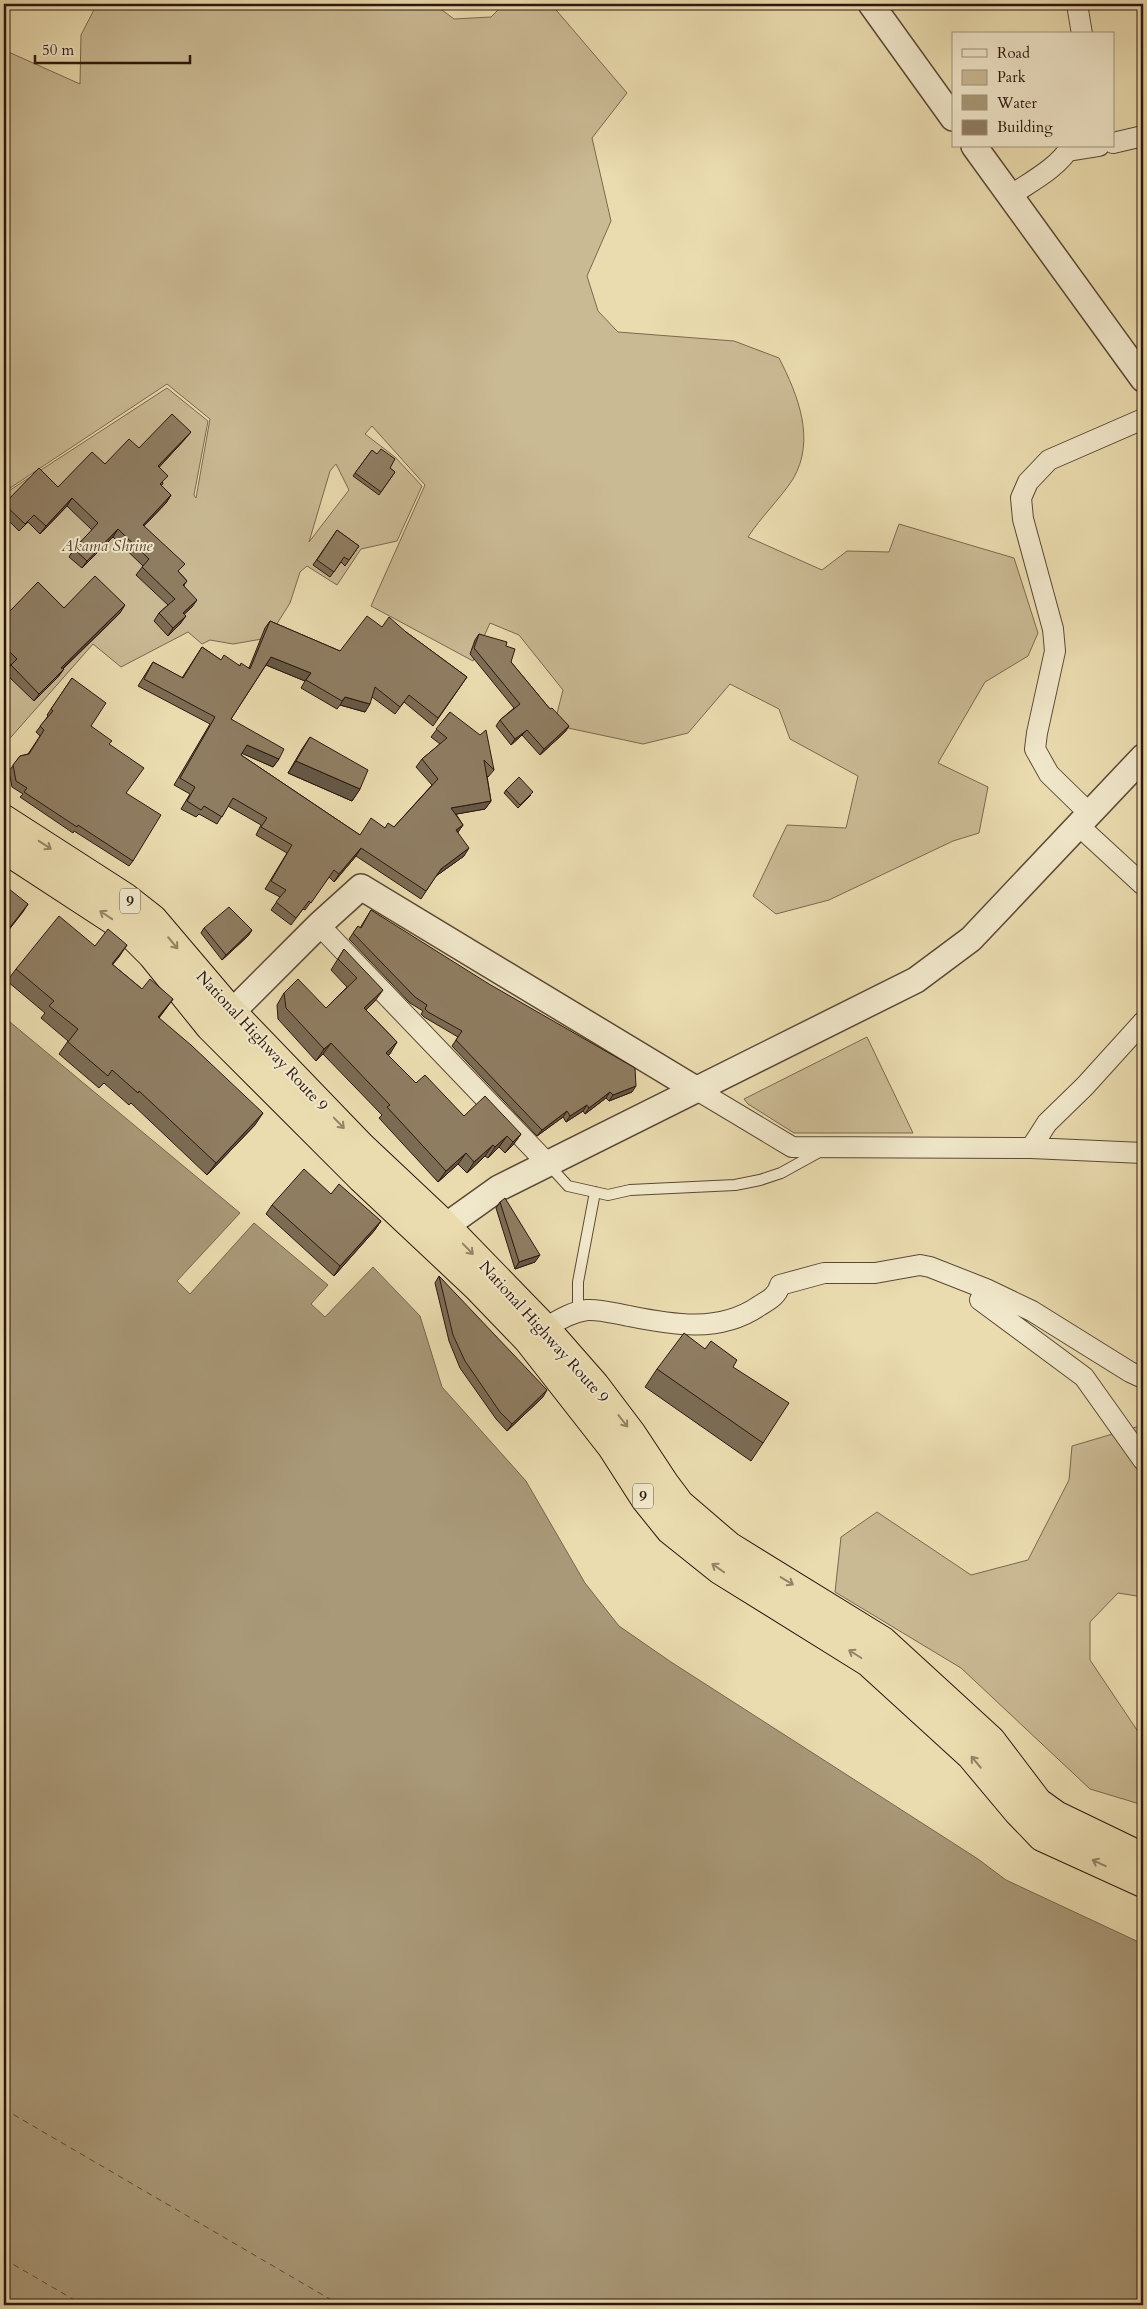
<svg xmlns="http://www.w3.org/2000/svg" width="1147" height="2309" font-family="Cardo,serif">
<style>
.green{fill:#caba94;stroke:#7b6851;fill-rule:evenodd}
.water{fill:#a99978;stroke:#77654e}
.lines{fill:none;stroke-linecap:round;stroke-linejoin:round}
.ferry{stroke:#5e4a38;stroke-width:1;stroke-dasharray:6 5;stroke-linecap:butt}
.service-casing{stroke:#5c4836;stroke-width:12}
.minor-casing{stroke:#5c4836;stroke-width:22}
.tertiary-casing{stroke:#5c4836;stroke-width:28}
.trunk-casing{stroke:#2c160e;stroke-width:30}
.service{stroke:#f1e8cb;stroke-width:10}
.minor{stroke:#f1e8cb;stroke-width:20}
.tertiary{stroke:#f1e8cb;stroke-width:25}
.trunk{stroke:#eadcaf;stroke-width:28}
.wall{fill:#7b6c54;stroke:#2c160e}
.shaded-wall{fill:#645845;stroke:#2c160e}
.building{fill:#8f7d62;stroke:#2c160e}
.oneway{stroke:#948367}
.labels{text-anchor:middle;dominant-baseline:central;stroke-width:4;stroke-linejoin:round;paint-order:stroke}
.shield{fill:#f1e8cb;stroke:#675547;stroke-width:1}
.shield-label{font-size:15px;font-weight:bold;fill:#2c160e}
.park-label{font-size:16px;font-style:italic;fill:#5b4736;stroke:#f1e8cb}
.street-label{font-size:16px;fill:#2c160e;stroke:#f1e8cb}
</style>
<rect width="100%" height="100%" fill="#eadcaf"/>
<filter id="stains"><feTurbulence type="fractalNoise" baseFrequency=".004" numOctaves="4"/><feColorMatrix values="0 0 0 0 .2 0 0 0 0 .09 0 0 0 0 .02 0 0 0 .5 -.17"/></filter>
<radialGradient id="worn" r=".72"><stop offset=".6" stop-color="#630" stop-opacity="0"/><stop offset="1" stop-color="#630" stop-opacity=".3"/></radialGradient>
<path class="green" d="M 97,4 L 434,4 L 454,19 L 491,17 L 504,4 L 551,4 L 627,93 L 592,138 L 611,221 L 587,276 L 598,311 L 618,332 L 734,341 L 779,358 C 798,395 816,440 793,479 C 780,499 761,517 748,537 L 822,570 L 847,551 L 889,552 L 899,524 L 1014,558 L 1038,633 L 1028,656 L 985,682 L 938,763 L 988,787 L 979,833 L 953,841 L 829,900 L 776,914 L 753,896 L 787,825 L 846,828 L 858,776 L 790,739 L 779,709 L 730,684 L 688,733 L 643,744 L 554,725 L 563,690 L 519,635 L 490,623 L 473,661 L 371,606 L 425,485 L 372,426 L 365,434 L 395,457 L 422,486 L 397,541 L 361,549 L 337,585 L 307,566 L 300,572 L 290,603 L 268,638 L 233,644 L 210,640 L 202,644 L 188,632 L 121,667 L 93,644 L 4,745 L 4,494 L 167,388 L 208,421 L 194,495 L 196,498 L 210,419 L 167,384 L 4,492 L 4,50 L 80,84 L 81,35 ZM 336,464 L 349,490 L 309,542 L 330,471 Z
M 867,1037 L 913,1133 L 794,1133 L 748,1104 L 744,1099 Z
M 1143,1425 L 1143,1597 L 1118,1593 L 1090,1622 L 1090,1660 L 1143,1739 L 1143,1805 L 1090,1789 L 961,1668 L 835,1592 L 841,1537 L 877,1512 L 971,1575 L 1028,1560 L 1069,1480 L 1072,1446 Z"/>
<path class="water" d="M 4,1017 L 240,1213 L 177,1281 L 190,1294 L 254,1223 L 328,1285 L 311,1304 L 325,1317 L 373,1267 L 420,1316 L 442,1387 L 526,1481 L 585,1583 L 619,1626 L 671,1662 L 978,1859 L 1006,1880 L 1143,1944 L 1143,2305 L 4,2305 Z"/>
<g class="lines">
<path class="ferry" d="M 4,2109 L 340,2305
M 4,2259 L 83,2305"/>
<defs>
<path id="service" d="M 548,1164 L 568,1186 L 608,1195 L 630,1190 L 735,1185 L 760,1180 L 781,1173 L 821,1151
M 578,1311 L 578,1282 L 595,1192"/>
<path id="minor" d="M 1077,4 L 1082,34
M 1113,143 L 1143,136
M 1068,151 L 1099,146
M 1010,196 C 1030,182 1058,168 1071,146
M 1090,814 L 1049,774 L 1035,749 L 1037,733 L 1055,651 L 1053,629 L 1023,519 L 1021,498 L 1028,482 L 1049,460 L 1143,419
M 1079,826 L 1143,885
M 319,925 L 548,1164
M 697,1090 L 792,1147 L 1031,1148 L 1143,1153
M 1031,1148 L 1047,1123 L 1085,1086 L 1143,1022
M 986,1289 L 980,1300 L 1084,1377 L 1143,1460
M 545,1328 C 559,1320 571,1312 587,1310 C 601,1309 616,1314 629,1316 C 673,1325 720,1333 759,1306 C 769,1300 777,1296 780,1285 L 824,1273 L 875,1273 L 920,1265 L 930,1267 L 986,1289 L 1032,1311 L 1130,1372 L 1143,1378"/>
<path id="tertiary" d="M 871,4 L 953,118
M 974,146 L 1143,379
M 215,1024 L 232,1012 L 319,925 L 361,887 L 697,1090
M 429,1238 L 499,1188 L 916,980 L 971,939 L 1143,757"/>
<path id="trunk" d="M 4,819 L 125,897 L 153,919 L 232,1012 L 361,1146 L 445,1225 L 545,1328 L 595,1385 L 632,1434 L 665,1484 L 680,1504 L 729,1546 L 883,1641 L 991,1740 L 1038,1802 L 1056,1815 L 1143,1857
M 4,849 L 125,928 L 152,955 L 210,1027 L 361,1178 L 477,1287 L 528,1340 L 611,1446 L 645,1499 L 670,1530 L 720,1570 L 868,1662 L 971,1756 L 1017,1811 L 1042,1837 L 1143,1883"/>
</defs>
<use href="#service" class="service-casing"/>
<use href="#minor" class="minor-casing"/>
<use href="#tertiary" class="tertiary-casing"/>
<use href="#trunk" class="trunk-casing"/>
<use href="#service" class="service"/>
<use href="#minor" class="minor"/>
<use href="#tertiary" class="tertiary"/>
<use href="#trunk" class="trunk"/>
</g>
<path class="wall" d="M 185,439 L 159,467 L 163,484 L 161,485 L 171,495 L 166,503 L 144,526 L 179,572 L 187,581 L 184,585 L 192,607 L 184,614 L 180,624 L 168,636 L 154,621 L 159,613 L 168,605 L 136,575 L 143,566 L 113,537 L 82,568 L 69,557 L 74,549 L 92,530 L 67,506 L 40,534 L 28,522 L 19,531 L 4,516 L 4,504 L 58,487 L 139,448 Z
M 372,450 L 390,468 L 395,472 L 379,495 L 353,476 Z
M 337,530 L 359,546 L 345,566 L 341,562 L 330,577 L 313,565 Z
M 4,605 L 10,611 L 64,608 L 120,613 L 63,669 L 58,677 L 34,701 L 5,673 L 11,665 L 4,659 Z
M 270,621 L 340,651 L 382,627 L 406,632 L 467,677 L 433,726 L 404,702 L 395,714 L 372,697 L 365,712 L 340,705 L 337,709 L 301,688 L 305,681 L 266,665 L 231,719 L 279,759 L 273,767 L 242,753 L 241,755 L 360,835 L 385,828 L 394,827 L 432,785 L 416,767 L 422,759 L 440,744 L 431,737 L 450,712 L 494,770 L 488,777 L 487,776 L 491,801 L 485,809 L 456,814 L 463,825 L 458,832 L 464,856 L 436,876 L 421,899 L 356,856 L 334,882 L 329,877 L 305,910 L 303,909 L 291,925 L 271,910 L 280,897 L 265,889 L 287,853 L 256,835 L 261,825 L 228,806 L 217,824 L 199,814 L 196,817 L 181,809 L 190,794 L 174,785 L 210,724 L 138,686 L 153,662 L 182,678 L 202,647 L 221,660 L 249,668 L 265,628 Z
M 479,634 L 506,646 L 511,662 L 550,709 L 569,726 L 565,732 L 540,755 L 522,735 L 511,745 L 496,726 L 500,720 L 514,708 L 470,654 L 475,640 Z
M 72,678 L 91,726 L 109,744 L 126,793 L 133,861 L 129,866 L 74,831 L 73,833 L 20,797 L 23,794 L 12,787 L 9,771 L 20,756 L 28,754 L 40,736 L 36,732 L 48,716 L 47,715 Z
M 310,737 L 360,789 L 352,801 L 288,773 L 302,749 Z
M 506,790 L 531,795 L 518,808 L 504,793 Z
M 371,910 L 632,1092 L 609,1101 L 606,1098 L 585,1114 L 583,1111 L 566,1122 L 563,1117 L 537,1136 L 452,1046 L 458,1037 L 424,1017 L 421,1014 L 423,1011 L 410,1003 L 349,939 L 358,926 L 360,928 Z
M 204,928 L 252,930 L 248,936 L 222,960 L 201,933 Z
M 95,946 L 119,957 L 112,964 L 142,989 L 173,999 L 159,1018 L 255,1125 L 207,1175 L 131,1103 L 129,1105 L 104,1083 L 99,1088 L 59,1054 L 68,1041 L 41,1018 L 45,1013 L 7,981 L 16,969 Z
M 344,949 L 375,1001 L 366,1010 L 397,1042 L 388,1055 L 416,1083 L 464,1116 L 521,1134 L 513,1145 L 505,1153 L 499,1147 L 488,1158 L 485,1156 L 467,1173 L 458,1164 L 438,1182 L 379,1118 L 382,1115 L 323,1054 L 316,1061 L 278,1019 L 277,1005 L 284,993 L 326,1008 L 347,987 L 331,970 Z
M 331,1194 L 381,1221 L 374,1231 L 334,1276 L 266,1214 L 272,1205 Z
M 500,1202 L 535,1262 L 515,1269 L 496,1208 Z
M 439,1276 L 543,1397 L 507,1431 L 496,1419 L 460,1368 L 449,1341 L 435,1283 Z
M 705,1349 L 733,1367 L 763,1443 L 751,1461 L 645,1387 L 657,1369 Z"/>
<path class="shaded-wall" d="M 191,432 L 185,439 L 153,474 L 158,466 Z
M 171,495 L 166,503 L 138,532 L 143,525 Z
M 72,498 L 67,506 L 40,534 L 46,526 Z
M 118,529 L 113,537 L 82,568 L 87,561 Z
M 197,600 L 192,607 L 177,621 L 183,613 Z
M 125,605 L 120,613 L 56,675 L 61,668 Z
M 186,616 L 180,624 L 168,636 L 173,628 Z
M 271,657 L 311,673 L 305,681 L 266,665 Z
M 64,669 L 58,677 L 34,701 L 39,694 Z
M 345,697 L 370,704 L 365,712 L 340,705 Z
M 569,726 L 565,732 L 540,755 L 544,749 Z
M 527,730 L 522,735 L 511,745 L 515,739 Z
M 247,745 L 279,759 L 273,767 L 241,753 Z
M 296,761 L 360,789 L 352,801 L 288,773 Z
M 491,801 L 485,809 L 446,816 L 451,808 Z
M 463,825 L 458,832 L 456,830 Z
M 361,848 L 356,856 L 334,882 L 339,874 Z
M 469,848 L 464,856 L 436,876 L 441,869 Z
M 28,904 L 23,912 L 4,936 L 4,935 Z
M 252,930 L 248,936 L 222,960 L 226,955 Z
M 127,945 L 119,957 L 103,976 L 112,964 Z
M 383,990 L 375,1001 L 356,1020 L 364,1008 Z
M 173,999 L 164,1011 L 149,1029 L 158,1017 Z
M 397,1042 L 390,1054 L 379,1064 L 386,1053 Z
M 331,1043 L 323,1054 L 316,1061 L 324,1049 Z
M 636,1086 L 632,1092 L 609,1101 L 613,1095 Z
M 610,1092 L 606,1098 L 585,1114 L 589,1108 Z
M 587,1105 L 583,1111 L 566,1122 L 570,1116 Z
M 567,1111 L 563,1117 L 537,1136 L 542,1130 Z
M 263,1113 L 255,1125 L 207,1175 L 216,1163 Z
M 521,1134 L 513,1145 L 505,1153 L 513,1142 Z
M 507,1136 L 499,1147 L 488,1158 L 495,1147 Z
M 493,1145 L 485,1156 L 467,1173 L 474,1162 Z
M 466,1153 L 458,1164 L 438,1182 L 446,1171 Z
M 381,1221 L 374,1231 L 334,1276 L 340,1266 Z
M 540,1255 L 535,1262 L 515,1269 L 519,1262 Z
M 547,1390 L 543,1397 L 507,1431 L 512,1424 Z"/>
<path class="building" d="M 172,414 L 191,432 L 158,466 L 168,476 L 160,484 L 171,495 L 143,525 L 185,564 L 178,571 L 187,581 L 183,585 L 197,600 L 183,613 L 186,616 L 173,628 L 159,613 L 175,599 L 142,567 L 149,559 L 118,529 L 87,561 L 74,549 L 98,523 L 72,498 L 46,526 L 34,515 L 25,524 L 4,504 L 39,468 L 58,487 L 92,452 L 105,464 L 129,439 L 139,448 Z
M 381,449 L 395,459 L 390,468 L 395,472 L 381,492 L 355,473 L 372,450 L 377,454 Z
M 337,530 L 359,546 L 349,560 L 344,557 L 334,572 L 317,560 Z
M 95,576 L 125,605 L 61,668 L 64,669 L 39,694 L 11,665 L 17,659 L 4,646 L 4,605 L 10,611 L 38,582 L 64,608 Z
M 367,616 L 382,627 L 389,617 L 406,632 L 467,677 L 438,718 L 409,695 L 400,707 L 375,687 L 370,704 L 345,697 L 342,701 L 306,680 L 311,673 L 271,657 L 231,719 L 284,749 L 279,759 L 247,745 L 241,755 L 360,835 L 371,818 L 385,828 L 388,823 L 394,827 L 438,779 L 422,759 L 447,738 L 436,729 L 450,712 L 480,735 L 486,730 L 494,770 L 484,760 L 491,801 L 451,808 L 463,825 L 456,830 L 469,848 L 441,869 L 426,891 L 361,848 L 339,874 L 334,870 L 311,903 L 309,901 L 296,918 L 276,902 L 286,890 L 271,881 L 292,845 L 261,827 L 267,818 L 233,798 L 222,817 L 204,806 L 201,810 L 187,801 L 195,787 L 180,778 L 215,717 L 144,679 L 153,662 L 183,678 L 202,647 L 221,660 L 224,655 L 240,666 L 241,663 L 250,669 L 270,621 L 340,651 Z
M 479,634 L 507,642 L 506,646 L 515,649 L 511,662 L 550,709 L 552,708 L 569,726 L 544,749 L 527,730 L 515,739 L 500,720 L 520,704 L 474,648 Z
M 72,678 L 106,703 L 91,726 L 112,741 L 109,744 L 144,768 L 126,793 L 161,815 L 133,861 L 78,825 L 77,827 L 24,792 L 27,788 L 16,781 L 13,765 L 20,756 L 29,754 L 44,730 L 40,726 L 53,711 L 51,709 Z
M 310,737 L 368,770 L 360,789 L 296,761 Z
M 519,777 L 533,792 L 520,805 L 506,790 Z
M 4,885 L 28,904 L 4,935 Z
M 229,907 L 252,930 L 226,955 L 204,928 Z
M 371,910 L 489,984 L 635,1068 L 636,1086 L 613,1095 L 610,1092 L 589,1108 L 587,1105 L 570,1116 L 567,1111 L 542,1130 L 456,1040 L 462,1031 L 428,1012 L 425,1009 L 427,1005 L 415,997 L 353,933 L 358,926 L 361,928 Z
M 59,916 L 95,946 L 108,929 L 127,945 L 112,964 L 142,989 L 150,979 L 173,999 L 158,1017 L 191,1045 L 263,1113 L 216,1163 L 139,1091 L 138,1093 L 112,1070 L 108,1076 L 68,1042 L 78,1029 L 49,1006 L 54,1001 L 16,969 Z
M 344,949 L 383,990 L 364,1008 L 397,1042 L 386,1053 L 416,1083 L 425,1075 L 464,1116 L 485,1096 L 521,1134 L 513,1142 L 507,1136 L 495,1147 L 493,1145 L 474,1162 L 466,1153 L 446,1171 L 387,1107 L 390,1105 L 331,1043 L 324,1049 L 286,1008 L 284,993 L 298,979 L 326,1008 L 357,978 L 338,959 Z
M 304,1169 L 331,1194 L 339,1184 L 381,1221 L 340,1266 L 272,1205 Z
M 505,1198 L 540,1255 L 519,1262 L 500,1202 Z
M 439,1276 L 547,1390 L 512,1424 L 500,1412 L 465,1361 L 453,1335 Z
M 684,1333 L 705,1349 L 711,1341 L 737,1360 L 733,1367 L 789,1403 L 763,1443 L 657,1369 Z"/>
<defs><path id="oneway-shaft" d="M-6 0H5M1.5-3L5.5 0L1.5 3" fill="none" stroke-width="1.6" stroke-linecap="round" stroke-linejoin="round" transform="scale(1.25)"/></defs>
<g class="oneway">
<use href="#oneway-shaft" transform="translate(45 845) rotate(33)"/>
<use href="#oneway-shaft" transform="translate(106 915) rotate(-146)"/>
<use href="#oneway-shaft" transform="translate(173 943) rotate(50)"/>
<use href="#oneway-shaft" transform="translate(339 1123) rotate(46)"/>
<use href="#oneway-shaft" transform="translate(468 1249) rotate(46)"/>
<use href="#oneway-shaft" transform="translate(623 1421) rotate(52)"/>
<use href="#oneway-shaft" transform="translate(718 1568) rotate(-145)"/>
<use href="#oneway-shaft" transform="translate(787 1581) rotate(31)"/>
<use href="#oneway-shaft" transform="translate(855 1654) rotate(-148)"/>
<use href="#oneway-shaft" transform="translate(976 1762) rotate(-130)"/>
<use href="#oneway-shaft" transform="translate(1099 1863) rotate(-155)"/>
</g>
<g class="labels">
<g class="shield">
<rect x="120" y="888.5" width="20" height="25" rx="4"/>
<rect x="633" y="1483.5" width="20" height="25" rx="4"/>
</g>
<g class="shield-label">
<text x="130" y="901">9</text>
<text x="643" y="1496">9</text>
</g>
<g class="park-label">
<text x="107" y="546">Akama Shrine</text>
</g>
<g class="street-label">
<text transform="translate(262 1041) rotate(47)">National Highway Route 9</text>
<text transform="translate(544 1332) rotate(48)">National Highway Route 9</text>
</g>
</g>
<rect width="1147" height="2309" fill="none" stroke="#eadcaf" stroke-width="20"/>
<rect x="5" y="5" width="1137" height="2299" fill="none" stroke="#2c160e" stroke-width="2.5"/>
<rect x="10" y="10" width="1127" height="2289" fill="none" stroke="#2c160e"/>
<rect x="952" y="32" width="162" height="115" fill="#f1e8cb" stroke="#a2947f"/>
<rect x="962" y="49" width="25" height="8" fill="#f1e8cb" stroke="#a2947f"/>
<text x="997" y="58" font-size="15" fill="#2c160e">Road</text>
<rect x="962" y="70" width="25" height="15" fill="#caba94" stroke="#a2947f"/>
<text x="997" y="82" font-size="15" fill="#2c160e">Park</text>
<rect x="962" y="95" width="25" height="15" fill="#a99978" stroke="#a2947f"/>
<text x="997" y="108" font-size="15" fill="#2c160e">Water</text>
<rect x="962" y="120" width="25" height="15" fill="#8f7d62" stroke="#a2947f"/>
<text x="997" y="132" font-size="15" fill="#2c160e">Building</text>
<path d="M35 55v8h155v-8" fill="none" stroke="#2c160e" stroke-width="2.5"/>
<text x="42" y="55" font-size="15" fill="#2c160e" stroke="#f1e8cb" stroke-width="4" paint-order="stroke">50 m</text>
<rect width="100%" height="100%" filter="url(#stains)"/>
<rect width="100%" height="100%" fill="url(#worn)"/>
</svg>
